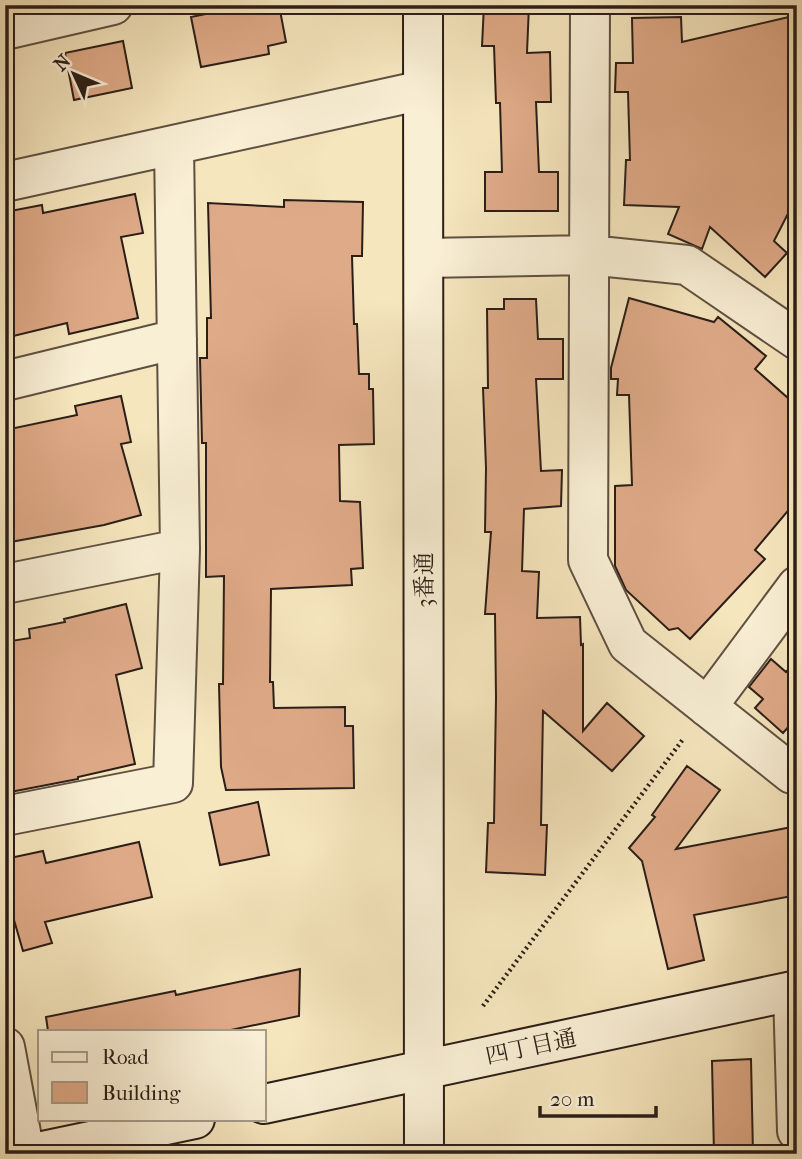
<svg xmlns="http://www.w3.org/2000/svg" width="802" height="1159" font-family="'IM FELL French Canon','Noto Serif JP',serif">
<style>
.building{fill:#dfaa88;stroke:#2b1e17;stroke-width:2}
.lines{fill:none;stroke-linecap:round;stroke-linejoin:round}
.street-casing{stroke:#5e5041;stroke-width:42}
.secondary-casing{stroke:#2b1e17;stroke-width:42}
.path{stroke:#2b1e17;stroke-width:4.5;stroke-dasharray:2 3.5;stroke-linecap:butt}
.street{stroke:#f9efd5;stroke-width:38}
.secondary{stroke:#f9efd5;stroke-width:38}
.labels{text-anchor:middle;dominant-baseline:central;stroke-width:5;stroke-linejoin:round;paint-order:stroke}
.street-label{font-size:23px;fill:#2b1e17;stroke:#f9efd5}
</style>
<rect width="100%" height="100%" fill="#f6e6be"/>
<filter id="stains"><feTurbulence type="fractalNoise" baseFrequency=".00286" numOctaves="4"/><feColorMatrix values="0 0 0 0 .2 0 0 0 0 .09 0 0 0 0 .02 0 0 0 .5 -.17"/></filter>
<radialGradient id="worn" r=".72"><stop offset=".6" stop-color="#630" stop-opacity="0"/><stop offset="1" stop-color="#630" stop-opacity=".3"/></radialGradient>
<path class="building" d="M 250,5 L 279,5 L 286,42 L 268,46 L 269,54 L 201,67 L 191,17 Z
M 484,5 L 529,5 L 527,53 L 550,52 L 551,102 L 536,102 L 539,172 L 558,172 L 558,211 L 485,211 L 485,172 L 502,172 L 500,103 L 496,103 L 494,46 L 482,46 Z
M 681,17 L 682,42 L 789,17 L 797,53 L 797,196 L 774,241 L 787,253 L 765,277 L 710,227 L 702,249 L 668,234 L 679,207 L 624,205 L 626,160 L 630,160 L 628,92 L 615,92 L 616,63 L 633,63 L 632,18 Z
M 123,41 L 132,88 L 74,100 L 65,53 Z
M 135,194 L 143,233 L 121,237 L 138,318 L 69,334 L 67,323 L 5,338 L 5,212 L 42,205 L 43,213 Z
M 284,200 L 363,202 L 362,256 L 352,256 L 354,324 L 357,324 L 359,374 L 369,374 L 369,389 L 373,389 L 374,444 L 339,445 L 340,501 L 360,502 L 363,568 L 351,569 L 352,585 L 271,589 L 270,682 L 273,682 L 274,708 L 345,707 L 345,726 L 353,726 L 354,788 L 226,790 L 221,767 L 219,684 L 223,684 L 224,576 L 206,577 L 206,443 L 202,443 L 200,358 L 207,358 L 207,318 L 211,318 L 208,203 L 284,207 Z
M 629,298 L 714,322 L 718,317 L 766,356 L 755,369 L 797,406 L 797,500 L 755,550 L 765,559 L 690,639 L 678,628 L 669,630 L 626,590 L 615,566 L 615,486 L 632,485 L 629,395 L 617,395 L 618,379 L 611,379 L 611,368 Z
M 504,299 L 536,299 L 538,339 L 563,339 L 563,379 L 536,379 L 541,471 L 562,470 L 561,506 L 524,509 L 522,571 L 539,572 L 537,618 L 580,617 L 581,645 L 583,644 L 583,731 L 607,703 L 644,736 L 612,771 L 543,711 L 541,825 L 547,825 L 545,875 L 486,872 L 488,823 L 494,823 L 496,698 L 495,614 L 485,614 L 491,532 L 485,532 L 486,468 L 483,388 L 488,388 L 487,309 L 504,309 Z
M 121,396 L 131,442 L 121,444 L 141,515 L 104,525 L 5,543 L 5,430 L 77,415 L 75,406 Z
M 126,604 L 142,668 L 116,675 L 135,764 L 78,777 L 78,779 L 5,793 L 5,642 L 30,638 L 29,629 L 65,622 L 64,619 Z
M 771,659 L 786,672 L 797,660 L 797,729 L 791,724 L 783,733 L 755,708 L 763,699 L 749,687 Z
M 687,766 L 720,790 L 676,849 L 792,827 L 797,851 L 797,895 L 694,915 L 704,960 L 668,969 L 642,861 L 629,848 L 655,817 L 652,815 Z
M 258,802 L 269,855 L 220,865 L 209,813 Z
M 139,842 L 152,897 L 45,922 L 52,943 L 23,951 L 5,889 L 5,859 L 43,851 L 46,863 Z
M 300,969 L 299,1016 L 226,1031 L 48,1031 L 46,1017 L 175,991 L 176,995 Z
M 751,1059 L 753,1154 L 714,1154 L 712,1061 Z"/>
<g class="lines">
<defs>
<path id="street" d="M 590,5 L 588,560 L 628,644 L 792,774 L 797,775
M 5,30 L 113,5
M 5,182 L 423,90
M 424,258 L 589,255 L 687,265 L 797,340
M 5,381 L 177,339
M 5,584 L 180,549
M 707,707 L 797,586
M 5,816 L 173,783 L 180,549 L 174,146
M 793,991 L 797,1131
M 5,1047 L 25,1154"/>
<path id="secondary" d="M 423,5 L 424,1154
M 264,1104 L 797,990
M 28,1154 L 195,1119"/>
</defs>
<use href="#street" class="street-casing"/>
<use href="#secondary" class="secondary-casing"/>
<path class="path" d="M 483,1006 L 684,738"/>
<use href="#street" class="street"/>
<use href="#secondary" class="secondary"/>
</g>
<g class="labels">
<g class="street-label">
<text transform="translate(424 580) rotate(-90)">3番通</text>
<text transform="translate(531 1047) rotate(-12)">四丁目通</text>
</g>
</g>
<rect width="802" height="1159" fill="none" stroke="#f6e6be" stroke-width="28"/>
<rect x="7" y="7" width="788" height="1145" fill="none" stroke="#2b1e17" stroke-width="3.5"/>
<rect x="14" y="14" width="774" height="1131" fill="none" stroke="#2b1e17" stroke-width="2"/>
<rect x="38" y="1030" width="228" height="91" fill="#f9efd5" stroke="#a79b89" stroke-width="2"/>
<rect x="52" y="1052" width="35" height="10" fill="#f9efd5" stroke="#a79b89" stroke-width="2"/>
<text x="102" y="1064" font-size="21" fill="#2b1e17">Road</text>
<rect x="52" y="1082" width="35" height="21" fill="#dfaa88" stroke="#a79b89" stroke-width="2"/>
<text x="102" y="1100" font-size="21" fill="#2b1e17">Building</text>
<g transform="translate(74 74) rotate(314)" stroke="#f9efd5" stroke-width="5" paint-order="stroke">
<path d="M0-5L12 26L0 18L-12 26Z" fill="#2b1e17"/>
<text y="-10" font-size="19" font-weight="bold" text-anchor="middle" fill="#2b1e17">N</text>
</g>
<path d="M540 1106v10h116v-10" fill="none" stroke="#2b1e17" stroke-width="3.5"/>
<text x="550" y="1106" font-size="21" fill="#2b1e17" stroke="#f9efd5" stroke-width="5" paint-order="stroke">20 m</text>
<rect width="100%" height="100%" filter="url(#stains)"/>
<rect width="100%" height="100%" fill="url(#worn)"/>
</svg>
